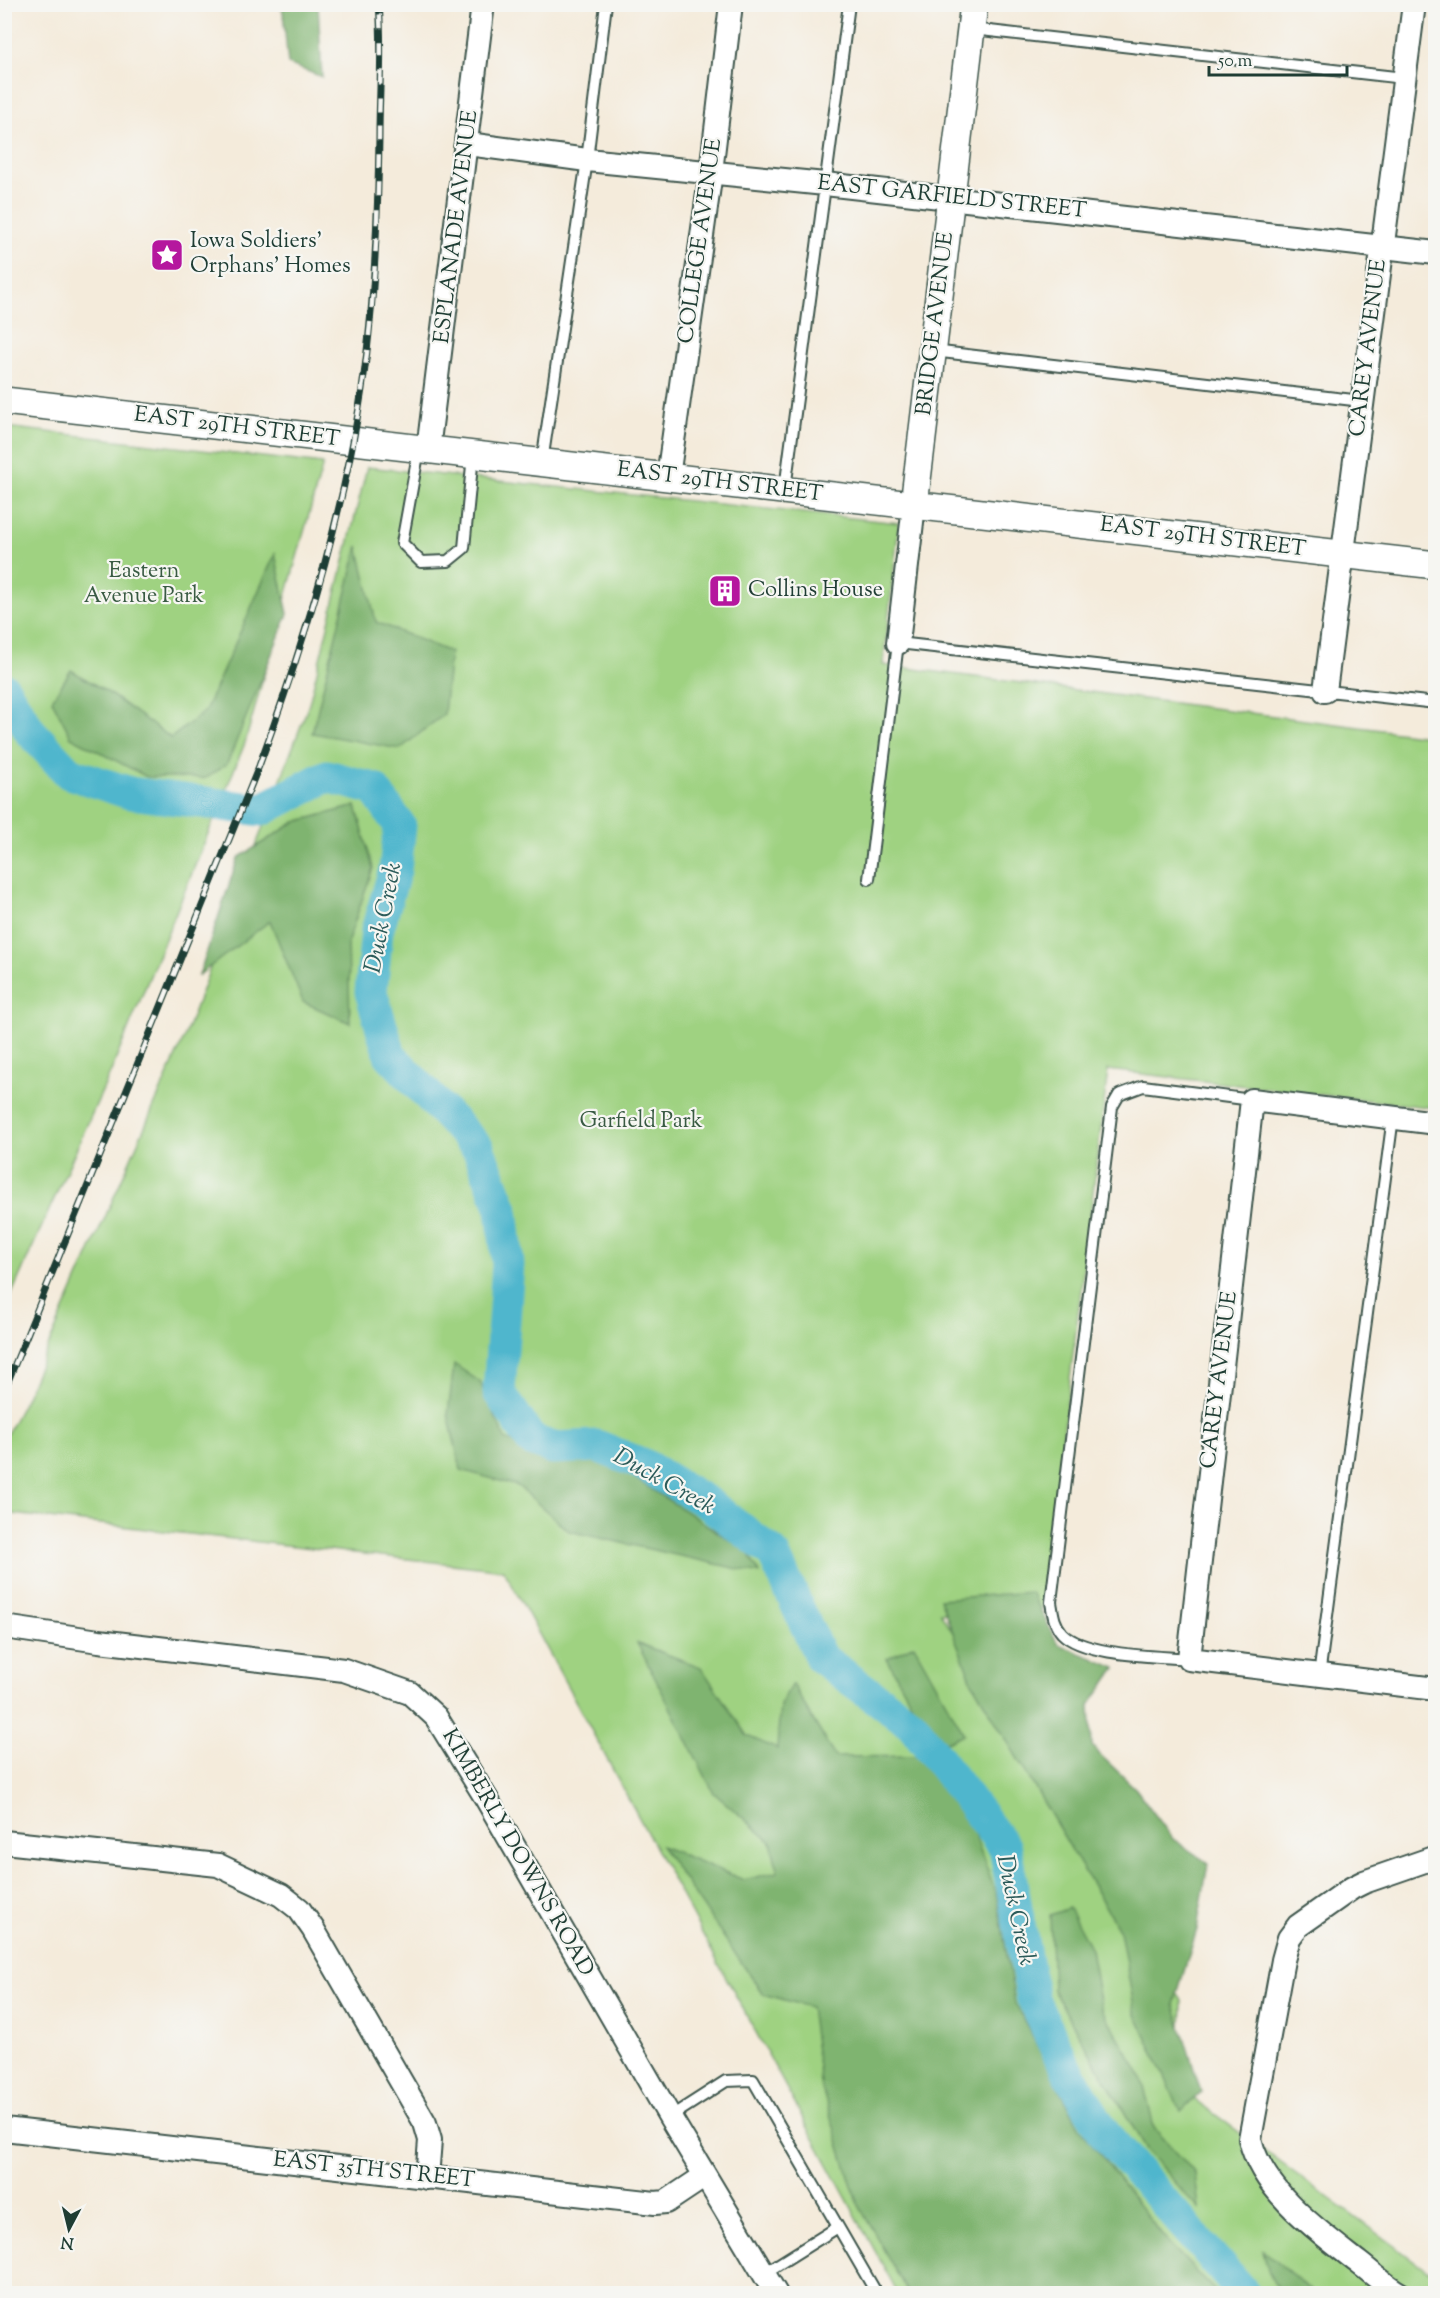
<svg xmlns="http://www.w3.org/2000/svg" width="1440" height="2298" font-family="'Sorts Mill Goudy',serif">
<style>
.green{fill:#9fd281;stroke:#5f885a;stroke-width:1.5}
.forest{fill:#7fb46f;stroke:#4f7852;stroke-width:1.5}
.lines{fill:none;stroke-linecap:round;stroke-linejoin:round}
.river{stroke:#4fb6cd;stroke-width:33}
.service-casing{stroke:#3f574d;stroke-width:14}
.minor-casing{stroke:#3f574d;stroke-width:26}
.tertiary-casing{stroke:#3f574d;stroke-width:30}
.service{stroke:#fff;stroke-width:10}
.minor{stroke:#fff;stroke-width:22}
.tertiary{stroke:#fff;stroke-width:27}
.rail-casing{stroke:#1f3d34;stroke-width:7}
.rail{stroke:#f6f6f2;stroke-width:4.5;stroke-dasharray:14;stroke-linecap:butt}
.labels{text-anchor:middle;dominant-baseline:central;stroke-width:4.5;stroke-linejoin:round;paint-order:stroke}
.street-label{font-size:22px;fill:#1f3d34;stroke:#f6f6f2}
.poi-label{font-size:22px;fill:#1f3d34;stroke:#f6f6f2;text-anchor:start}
.park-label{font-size:22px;fill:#395b43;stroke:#f6f6f2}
.water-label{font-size:24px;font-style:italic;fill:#2b5b5a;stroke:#f6f6f2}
</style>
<rect width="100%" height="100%" fill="#f6f6f2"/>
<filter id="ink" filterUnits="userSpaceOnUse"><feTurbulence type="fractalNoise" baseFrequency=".0167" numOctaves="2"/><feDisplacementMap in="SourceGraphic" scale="12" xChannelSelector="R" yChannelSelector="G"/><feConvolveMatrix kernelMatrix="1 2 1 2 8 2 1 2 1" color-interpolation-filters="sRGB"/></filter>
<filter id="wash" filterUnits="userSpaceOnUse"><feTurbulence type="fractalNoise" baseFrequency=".008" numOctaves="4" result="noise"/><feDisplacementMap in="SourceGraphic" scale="24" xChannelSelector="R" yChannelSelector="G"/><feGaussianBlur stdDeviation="1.35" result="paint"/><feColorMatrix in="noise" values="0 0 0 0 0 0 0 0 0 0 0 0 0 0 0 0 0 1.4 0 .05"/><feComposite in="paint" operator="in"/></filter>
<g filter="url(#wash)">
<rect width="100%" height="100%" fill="#f4ebdb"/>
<path class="green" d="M 5,427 L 323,464 L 245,743 L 112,1069 L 5,1309 Z
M 367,467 L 899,523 L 883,665 L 1435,737 L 1435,1108 L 1108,1070 L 1040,1622 L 940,1612 L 1182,2001 L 1179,2088 L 1427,2270 L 1435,2270 L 1435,2293 L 898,2293 L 504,1570 L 5,1513 L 5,1438 L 24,1401 L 184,1038 L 309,704 Z"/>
<path class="forest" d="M 280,5 L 318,5 L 322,77 L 288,64 L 283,12 Z
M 358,546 L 376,622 L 450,652 L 444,714 L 400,749 L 312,733 Z
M 275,554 L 288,614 L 227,764 L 206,778 L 147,777 L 71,737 L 52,700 L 71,670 L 107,692 L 171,738 L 205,711 Z
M 356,806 L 373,868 L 348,941 L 350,1023 L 303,1002 L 270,921 L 199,975 L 238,858 L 295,822 Z
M 454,1364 L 480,1382 L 505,1439 L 554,1460 L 608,1461 L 747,1551 L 760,1574 L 569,1531 L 518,1486 L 461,1470 L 448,1414 Z
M 1031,1592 L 1058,1644 L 1116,1668 L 1090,1705 L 1092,1747 L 1136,1789 L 1173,1839 L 1208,1863 L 1197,1929 L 1174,2004 L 1201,2092 L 1181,2112 L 1135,2012 L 1120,1931 L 972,1682 L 940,1599 Z
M 637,1643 L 701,1667 L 747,1736 L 777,1749 L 780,1705 L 792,1684 L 835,1757 L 922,1756 L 972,1827 L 997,1897 L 1015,2003 L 1080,2128 L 1164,2238 L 1217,2293 L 908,2293 L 857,2202 L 820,2082 L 810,2007 L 763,1994 L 661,1846 L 744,1880 L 778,1872 L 771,1842 L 714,1793 Z
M 914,1645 L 964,1734 L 944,1743 L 915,1710 L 887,1658 Z
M 1069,1908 L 1091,1949 L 1101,2007 L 1142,2078 L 1154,2128 L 1195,2173 L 1199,2209 L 1147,2151 L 1053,1990 L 1050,1915 Z
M 1263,2250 L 1314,2293 L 1280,2293 L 1269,2274 Z"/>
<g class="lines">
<path class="river" d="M 4,689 L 30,731 L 69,773 L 130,793 L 261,810 L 327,776 L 374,789 L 400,826 L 395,870 L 377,931 L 371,992 L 390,1055 L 478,1148 L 502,1209 L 508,1264 L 499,1392 L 531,1440 L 553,1448 L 597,1446 L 644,1465 L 709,1504 L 773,1553 L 821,1658 L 912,1724 L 1005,1848 L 1033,1999 L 1062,2061 L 1104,2133 L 1244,2294"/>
</g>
</g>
<g filter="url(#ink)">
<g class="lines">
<defs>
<path id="service" d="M 972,29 L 1404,78
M 933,351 L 1362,401
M 419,449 L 402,543 L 421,562 L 448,561 L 464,548 L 473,455
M 542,462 L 587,160 L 606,4
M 785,489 L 849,4
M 869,879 L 898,643 L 1436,703
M 1189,1659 C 1157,1656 1084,1656 1062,1633 C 1054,1624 1053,1614 1051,1602 L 1112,1107 L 1119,1095 L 1143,1086 L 1252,1100
M 1319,1676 L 1393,1117
M 670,2117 L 726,2081 L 753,2080 L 877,2294
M 763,2274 L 838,2227"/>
<path id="minor" d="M 468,144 L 587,160 L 825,184 L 1436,253
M 428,450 L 483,4
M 668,477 L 711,172 L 731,4
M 898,643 L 914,505
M 1325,691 L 1414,4
M 1436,1123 L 1252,1100 L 1189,1659 L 1436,1689
M 4,1627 L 99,1641 L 344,1670 L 410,1693 L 436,1717 L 486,1798 L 670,2117 L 776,2294
M 4,1842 L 218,1865 L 281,1895 L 299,1909 L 313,1929 L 425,2123 L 430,2140 L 427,2178
M 4,2129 L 655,2203 L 666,2202 L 705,2176
M 1400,2294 C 1385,2285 1372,2273 1359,2263 C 1318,2231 1262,2191 1250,2139 L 1283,1960 L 1289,1938 L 1298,1926 L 1352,1888 L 1364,1882 L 1436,1857"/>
<path id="tertiary" d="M 4,401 L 1436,565
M 914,505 L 974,4"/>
</defs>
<use href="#service" class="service-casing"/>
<use href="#minor" class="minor-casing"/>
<use href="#tertiary" class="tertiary-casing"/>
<use href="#service" class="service"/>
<use href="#minor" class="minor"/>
<use href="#tertiary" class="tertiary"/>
<defs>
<path id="rail" d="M 4,1391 L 259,766 C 302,650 339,530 359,408 C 374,319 378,226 379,136 C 379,93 383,48 379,4"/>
</defs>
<use href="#rail" class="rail-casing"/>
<use href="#rail" class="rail"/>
</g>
</g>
<defs>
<symbol id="sight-square" viewBox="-11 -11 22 22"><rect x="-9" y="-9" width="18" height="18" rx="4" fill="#b5179e" stroke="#f6f6f2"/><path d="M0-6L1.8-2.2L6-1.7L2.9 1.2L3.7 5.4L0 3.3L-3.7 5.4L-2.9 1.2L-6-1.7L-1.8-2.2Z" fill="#fff"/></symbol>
<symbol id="building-square" viewBox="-11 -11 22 22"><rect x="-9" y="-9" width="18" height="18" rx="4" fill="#b5179e" stroke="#f6f6f2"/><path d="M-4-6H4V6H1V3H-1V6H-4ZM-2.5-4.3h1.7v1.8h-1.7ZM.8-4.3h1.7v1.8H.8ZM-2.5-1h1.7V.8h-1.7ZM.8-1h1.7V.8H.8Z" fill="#fff"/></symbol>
</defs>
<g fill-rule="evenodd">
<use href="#sight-square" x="148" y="236" width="38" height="38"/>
<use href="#building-square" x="706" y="572" width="38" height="38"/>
</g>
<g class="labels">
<g class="street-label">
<text transform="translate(952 198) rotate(6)">EAST GARFIELD STREET</text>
<text transform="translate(457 227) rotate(-83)">ESPLANADE AVENUE</text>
<text transform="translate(701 241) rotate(-82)">COLLEGE AVENUE</text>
<text transform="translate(936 324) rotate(-83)">BRIDGE AVENUE</text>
<text transform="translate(1369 348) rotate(-83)">CAREY AVENUE</text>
<text transform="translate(237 428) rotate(7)">EAST 29TH STREET</text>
<text transform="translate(720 483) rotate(7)">EAST 29TH STREET</text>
<text transform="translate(1203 538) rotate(7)">EAST 29TH STREET</text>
<text transform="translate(1220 1380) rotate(-83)">CAREY AVENUE</text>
<text transform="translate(517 1853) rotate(60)">KIMBERLY DOWNS ROAD</text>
<text transform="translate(374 2171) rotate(6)">EAST 35TH STREET</text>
</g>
<g class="poi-label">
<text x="190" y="242">Iowa Soldiers'<tspan x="190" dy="25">Orphans' Homes</tspan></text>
<text x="748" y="591">Collins House</text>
</g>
<g class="park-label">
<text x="144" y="572">Eastern<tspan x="144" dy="25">Avenue Park</tspan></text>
<text x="641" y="1122">Garfield Park</text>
</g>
<g class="water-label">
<text transform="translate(384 918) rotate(-79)">Duck Creek</text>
<text transform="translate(664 1482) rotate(29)">Duck Creek</text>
<text transform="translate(1015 1910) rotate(78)">Duck Creek</text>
</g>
</g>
<rect width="1440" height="2298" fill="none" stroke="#f6f6f2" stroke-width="24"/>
<g transform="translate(69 2229) rotate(187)" stroke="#f6f6f2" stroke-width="4.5" paint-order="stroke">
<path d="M0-4.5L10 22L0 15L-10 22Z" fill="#1f3d34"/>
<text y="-9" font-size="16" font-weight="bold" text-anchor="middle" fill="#1f3d34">N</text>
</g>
<path d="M1209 66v9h138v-9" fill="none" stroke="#1f3d34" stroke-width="3"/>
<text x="1218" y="66" font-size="18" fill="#1f3d34" stroke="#f6f6f2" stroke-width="4.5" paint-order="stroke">50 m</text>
</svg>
